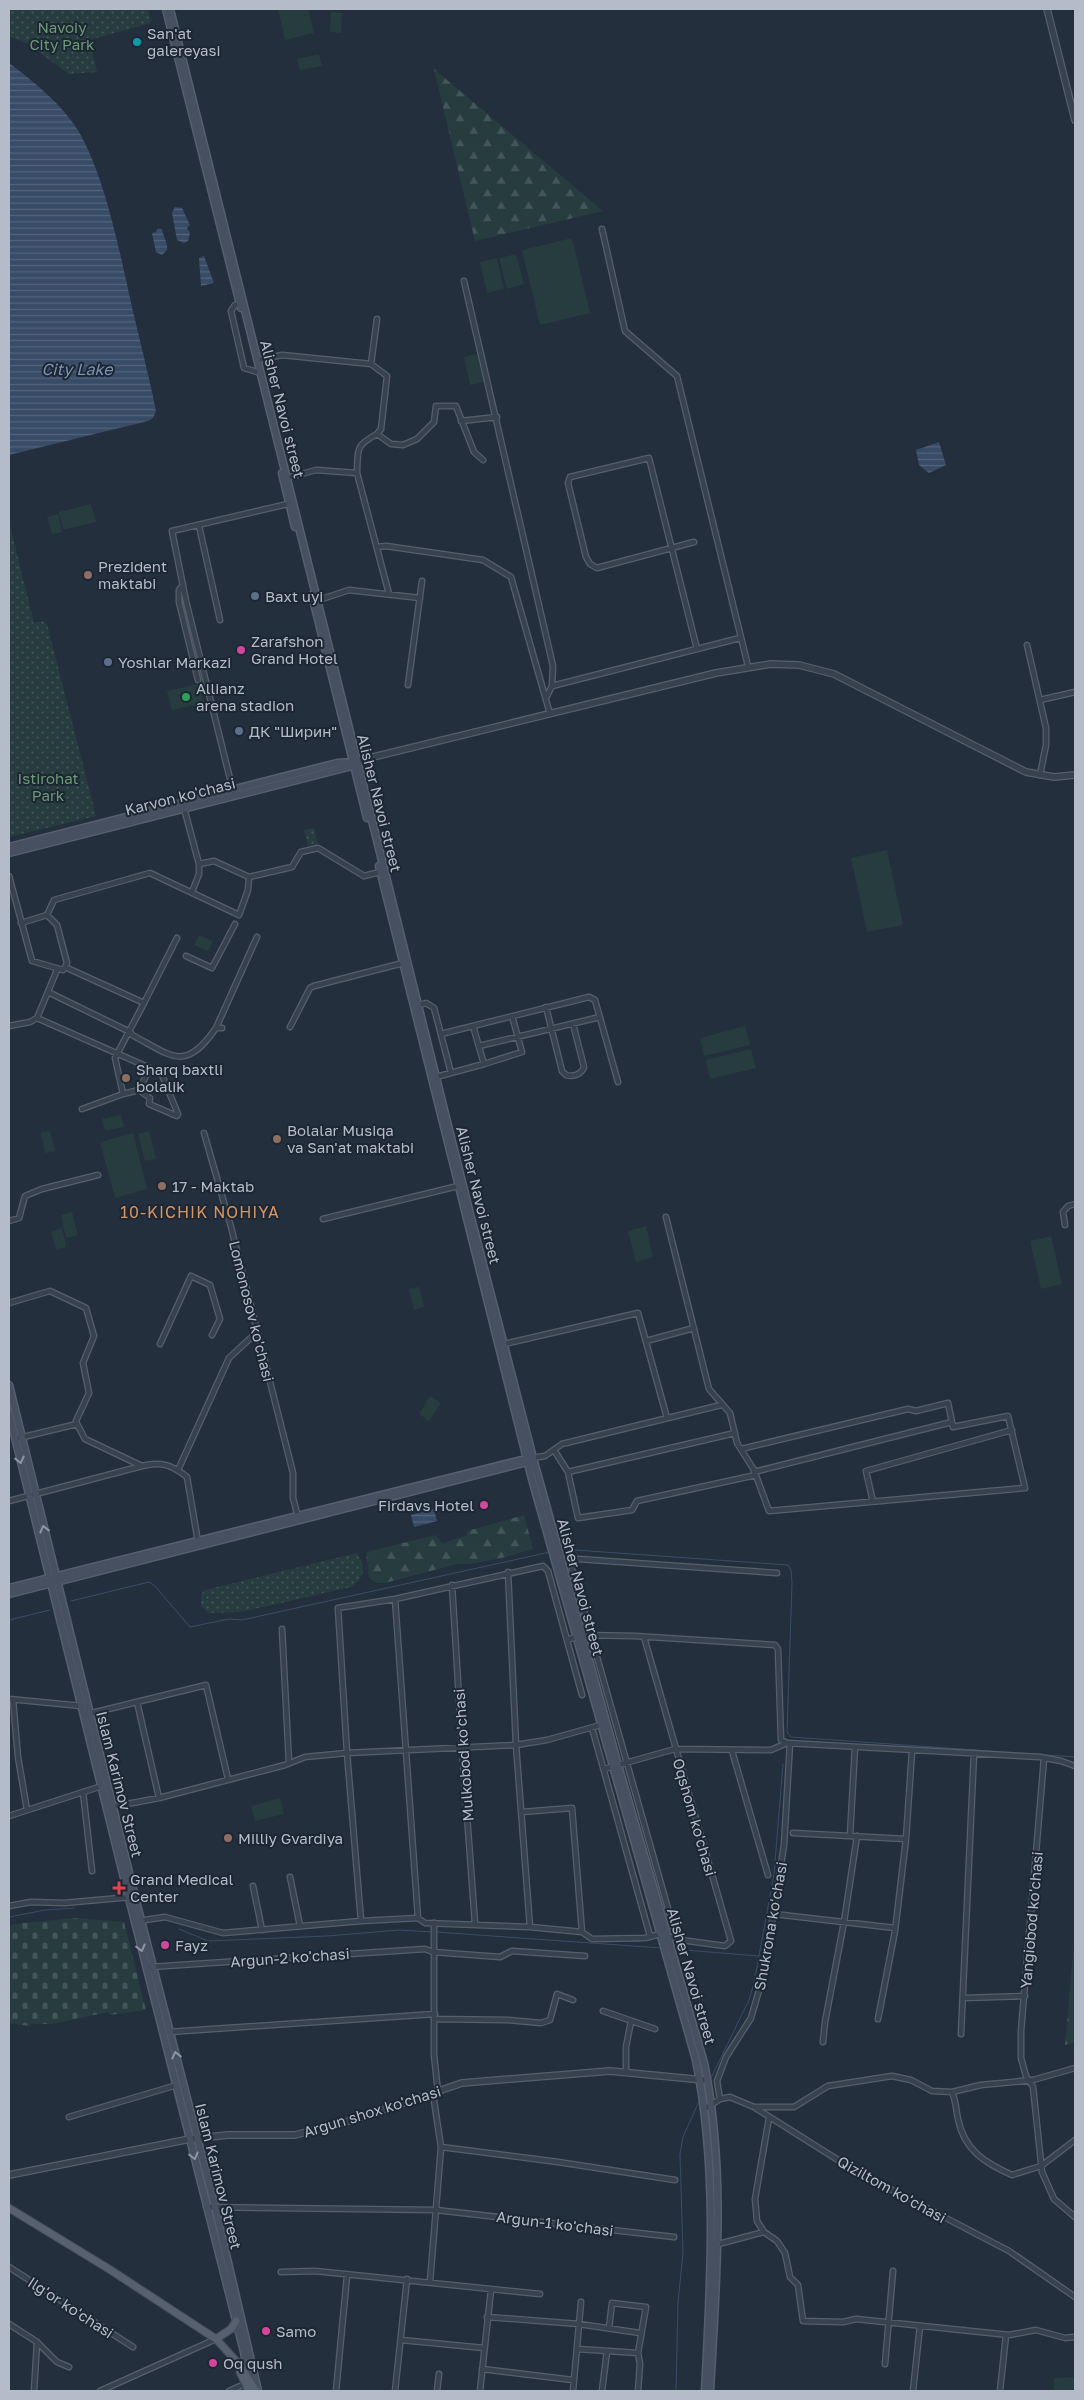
<svg xmlns="http://www.w3.org/2000/svg" width="1084" height="2400" font-family="'Golos Text',sans-serif">
<style>
.green{fill:url(#green-dots)}
.forest{fill:url(#forest-firs)}
.cemetery{fill:url(#cemetery-stones)}
.pitch{fill:#263c3f}
.water{fill:url(#water-rules)}
.lines{fill:none;stroke-linecap:round;stroke-linejoin:round}
.stream{stroke:#394c67;stroke-width:1}
.minor-casing{stroke:#565f6c;stroke-width:7}
.tertiary-casing{stroke:#565f6c;stroke-width:8}
.secondary-casing{stroke:#565f6c;stroke-width:9}
.primary-casing{stroke:#414a57;stroke-width:9}
.minor{stroke:#38414e;stroke-width:4.5}
.tertiary{stroke:#38414e;stroke-width:5.5}
.secondary{stroke:#465061;stroke-width:6}
.primary{stroke:#56606e;stroke-width:7}
.oneway{stroke:#8e96a5}
.culture-dot{fill:#0f9aa8;stroke:#1d2633;stroke-width:2}
.education-dot{fill:#8d6e63;stroke:#1d2633;stroke-width:2}
.service-dot{fill:#5c6f8a;stroke:#1d2633;stroke-width:2}
.hotel-dot{fill:#d1479c;stroke:#1d2633;stroke-width:2}
.leisure-dot{fill:#2e9e5b;stroke:#1d2633;stroke-width:2}
.health-dot{fill:#e0444e;stroke:#1d2633;stroke-width:2}
.labels{text-anchor:middle;dominant-baseline:central;stroke-width:4;stroke-linejoin:round;paint-order:stroke}
.park-label{font-size:15px;fill:#6b9a76;stroke:#1d2633}
.poi-label{font-size:15px;fill:#b4bcc9;stroke:#1d2633;text-anchor:start}
.street-label{font-size:15px;fill:#b4bcc9;stroke:#1d2633}
.water-label{font-size:16px;font-style:italic;fill:#7c92b1;stroke:#1d2633}
.neighbourhood-label{font-size:16px;letter-spacing:1px;fill:#d59563;stroke:#1d2633}
</style>
<defs>
<pattern id="green-dots" width="8" height="8" patternUnits="userSpaceOnUse" patternTransform="scale(1.25)"><rect width="8" height="8" fill="#263c3f"/><path d="M2 2h.1M6 6h.1" fill="none" stroke="#435659" stroke-width="1.8" stroke-linecap="round"/></pattern>
<pattern id="forest-firs" width="22" height="20" patternUnits="userSpaceOnUse" patternTransform="scale(1.25)"><rect width="22" height="20" fill="#263c3f"/><path d="M5 1l3.5 6h-7zM16 11l3.5 6h-7z" fill="#435659"/></pattern>
<pattern id="cemetery-stones" width="16" height="16" patternUnits="userSpaceOnUse" patternTransform="scale(1.25)"><rect width="16" height="16" fill="#263c3f"/><path d="M2 7V4a2 2 0 0 1 4 0v3zM10 15v-3a2 2 0 0 1 4 0v3z" fill="#435659"/></pattern>
<pattern id="water-rules" width="6" height="5" patternUnits="userSpaceOnUse" patternTransform="scale(1.25)"><rect width="6" height="5" fill="#394c67"/><path d="M0 2.5h6" fill="none" stroke="#53647b"/></pattern>
</defs>
<rect width="100%" height="100%" fill="#242f3e"/>
<path class="green" d="M 9,9 L 148,9 L 151,23 L 89,40 L 97,72 L 69,74 L 28,44 L 9,36 Z
M 9,521 L 34,623 L 42,621 L 47,624 L 96,816 L 9,837 Z
M 314,828 L 318,844 L 308,846 L 304,830 Z
M 357,1553 C 366,1567 365,1577 351,1587 L 264,1607 L 240,1612 L 208,1613 L 201,1606 L 201,1594 L 205,1590 Z"/>
<path class="forest" d="M 434,69 L 603,211 L 475,241 Z
M 524,1515 L 533,1549 L 502,1558 L 470,1564 L 457,1564 L 385,1583 L 377,1583 L 369,1578 L 366,1552 L 436,1535 L 442,1543 L 466,1536 L 467,1531 Z
M 1075,1932 L 1075,2042 L 1065,2045 Z"/>
<path class="cemetery" d="M 76,1918 L 124,1922 L 146,2010 L 110,2015 L 108,2012 L 52,2024 L 31,2024 L 30,2026 L 9,2023 L 9,1928 L 13,1924 Z"/>
<path class="pitch" d="M 278,9 L 308,9 L 314,33 L 285,40 Z
M 331,12 L 342,13 L 341,33 L 330,32 Z
M 319,54 L 322,66 L 300,70 L 297,59 Z
M 572,238 L 590,313 L 540,325 L 522,250 Z
M 516,254 L 524,284 L 507,289 L 499,258 Z
M 497,258 L 504,289 L 487,293 L 480,262 Z
M 477,354 L 484,382 L 470,385 L 464,357 Z
M 91,504 L 96,522 L 63,530 L 59,512 Z
M 58,514 L 62,532 L 52,534 L 47,517 Z
M 199,684 L 204,703 L 172,710 L 167,691 Z
M 887,850 L 903,925 L 867,932 L 851,858 Z
M 199,935 L 213,941 L 208,951 L 194,945 Z
M 745,1026 L 750,1045 L 704,1056 L 700,1038 Z
M 751,1049 L 756,1068 L 710,1079 L 706,1060 Z
M 121,1115 L 124,1127 L 105,1131 L 102,1119 Z
M 50,1131 L 55,1151 L 45,1153 L 41,1133 Z
M 149,1131 L 156,1159 L 145,1161 L 138,1134 Z
M 133,1133 L 147,1189 L 115,1198 L 100,1142 Z
M 72,1212 L 78,1235 L 66,1238 L 61,1215 Z
M 646,1226 L 653,1257 L 636,1262 L 628,1231 Z
M 62,1228 L 66,1247 L 56,1249 L 51,1231 Z
M 1051,1236 L 1062,1284 L 1041,1289 L 1030,1241 Z
M 419,1287 L 424,1307 L 414,1310 L 409,1289 Z
M 430,1396 L 441,1403 L 429,1421 L 419,1414 Z
M 280,1798 L 284,1814 L 255,1821 L 251,1806 Z
M 1075,2377 L 1075,2391 L 1054,2391 L 1054,2378 Z"/>
<path class="water" d="M 9,63 C 34,82 62,104 79,132 C 106,179 120,254 132,307 C 140,342 149,376 156,411 L 153,418 L 148,421 L 9,455 Z
M 175,207 L 182,208 L 190,225 L 187,228 L 190,233 L 188,241 L 184,243 L 177,240 L 172,213 Z
M 157,229 L 162,229 C 163,236 168,243 167,250 L 162,255 L 156,252 L 152,233 L 156,232 Z
M 204,256 L 214,283 L 201,286 L 199,258 Z
M 939,442 L 946,465 L 929,473 L 919,465 L 916,450 Z
M 434,1509 L 437,1521 L 414,1527 L 411,1515 Z"/>
<g class="lines">
<path class="stream" d="M 561,1549 L 788,1565 L 791,1570 L 792,1583 L 787,1732 L 791,1737 L 1075,1757
M 71,1601 L 149,1582 L 155,1586 L 190,1627 L 229,1619 L 242,1620 L 550,1552
M 9,1620 L 50,1610
M 9,1917 L 45,1910 L 74,1908
M 179,1929 L 208,1941 L 327,1936 L 399,1930 L 432,1932
M 436,1932 L 661,1948
M 673,1949 L 758,1956
M 710,2080 L 749,2000 L 754,1983 L 774,1874 L 783,1764
M 676,2391 L 678,2302 L 683,2253 L 680,2154 L 683,2137 L 700,2099"/>
<defs>
<path id="minor" d="M 602,229 L 625,331 L 677,376 L 748,666
M 464,281 L 553,666 L 552,686 L 546,698
M 240,304 L 235,305 L 231,311 L 244,368 L 257,372
M 258,360 L 282,355 L 371,364 L 387,376 L 381,429 L 377,434 L 391,444 L 403,445 L 417,439 L 434,422 L 436,406 L 456,406 L 474,452 L 483,460
M 371,364 L 377,319
M 461,421 L 497,417
M 357,473 L 389,594
M 287,478 L 316,470 L 357,473 C 358,449 355,446 377,434
M 199,526 L 220,620
M 694,542 L 597,568 L 590,564 L 586,557 L 568,483 L 570,477 L 649,458 L 697,649 L 740,638
M 377,547 L 386,546 L 483,560 L 511,577 L 550,714
M 183,585 L 179,590 L 179,602 L 198,680
M 316,601 L 349,590 L 420,598
M 1027,645 L 1046,728 L 1046,745 L 1040,775
M 408,685 L 422,581
M 552,686 L 697,649
M 1040,700 L 1075,692
M 233,791 L 186,601 L 172,531 L 292,503
M 184,808 L 199,864 L 199,874 L 192,892
M 199,864 L 214,861 L 249,877 L 292,867 L 301,852 L 318,848 L 364,876 L 380,872
M 9,876 L 32,961 L 63,970 L 65,967 L 144,1003 L 177,938
M 47,915 L 57,925 L 67,963 L 65,967
M 21,923 L 47,915 L 54,900 L 150,873 L 239,915 L 248,890 L 249,877
M 186,956 L 212,968 L 235,924
M 48,992 L 130,1032 L 132,1035 C 172,1056 185,1073 216,1028 L 222,1028
M 419,1005 L 426,1003 L 434,1008 L 451,1073
M 546,1007 L 562,1071 L 566,1075 C 573,1077 581,1075 584,1067 L 573,1024
M 37,1018 L 150,1068
M 9,1026 L 30,1022 L 37,1018 L 57,970
M 290,1027 L 310,988 L 314,986 L 403,963
M 216,1028 L 257,937
M 441,1034 L 473,1026
M 479,1046 L 600,1017
M 484,1064 L 522,1052 L 512,1016
M 150,1068 L 162,1075 L 178,1114 L 177,1116 L 149,1104 L 150,1098 L 139,1090 Z
M 436,1077 L 484,1064 L 473,1026 L 589,997 L 595,1000 L 618,1082
M 123,1094 L 139,1090
M 82,1109 L 123,1094 L 115,1058 L 144,1003
M 204,1133 L 231,1227 L 293,1473 L 293,1498 L 298,1517
M 666,1217 L 709,1389 L 730,1413 L 737,1443 L 754,1470 L 769,1511 L 1025,1488 L 1008,1416 L 953,1427 L 948,1403 L 916,1411 L 908,1409 L 741,1449
M 323,1219 L 458,1186
M 9,1221 L 19,1218 L 25,1196 L 42,1189 L 98,1175
M 1065,1225 L 1063,1212 L 1068,1206 L 1075,1204
M 9,1303 L 50,1291 L 86,1308 L 94,1336 L 83,1363 L 89,1393 L 76,1421 L 77,1424
M 646,1341 L 694,1328
M 160,1344 L 191,1276 L 210,1285 L 220,1319 L 212,1335
M 504,1344 L 638,1313 L 667,1418
M 77,1424 L 85,1439 L 142,1466 C 161,1461 172,1465 187,1477 L 198,1542
M 15,1439 L 77,1424
M 554,1450 L 568,1472 L 578,1518 L 632,1510 L 637,1501 L 756,1475
M 533,1458 L 545,1456 L 562,1444 L 721,1405
M 178,1470 L 229,1358 L 256,1333
M 568,1472 L 735,1433
M 754,1472 L 952,1422
M 9,1501 L 142,1466
M 873,1502 L 866,1471 L 1012,1430
M 508,1572 L 516,1745 L 530,1927
M 573,1572 L 676,1937 L 667,1938
M 571,1573 L 574,1562 L 578,1559 L 777,1573
M 452,1585 L 462,1747 L 475,1924
M 395,1599 L 418,1918
M 282,1629 L 289,1763
M 644,1637 L 731,1941 L 725,1946 L 681,1940 L 676,1937
M 567,1640 L 582,1635 L 635,1636 L 775,1645 L 778,1649 L 781,1740 L 787,1743 L 1040,1757 L 1061,1761 L 1075,1766
M 9,1699 L 82,1706
M 13,1700 L 18,1757 L 27,1810
M 137,1702 L 159,1798
M 88,1714 L 206,1685 L 228,1779
M 592,1728 L 650,1936
M 732,1751 L 768,1875
M 1044,1758 L 1021,2031 L 1021,2058 L 1026,2076 L 1033,2087 L 1042,2172 L 1054,2199 L 1075,2217
M 604,1769 L 675,1749 L 771,1750 L 787,1743
M 83,1792 L 92,1871
M 111,1807 L 159,1798 L 285,1765 L 305,1757 L 347,1753 L 516,1745 L 547,1740 L 604,1724
M 522,1812 L 572,1808 L 582,1932
M 9,1816 L 102,1786
M 793,1833 L 906,1839
M 850,1836 L 855,1747
M 290,1877 L 300,1926
M 253,1886 L 262,1930
M 9,1906 L 31,1902 L 64,1903 L 131,1897
M 774,1914 L 895,1928
M 138,1921 L 165,1917 L 223,1933 L 361,1921 L 418,1918 L 425,1923 L 530,1927 L 582,1932 L 592,1939 L 645,1938 L 660,1934
M 361,1921 L 347,1753 L 338,1608 L 395,1599 L 543,1566 L 548,1571 L 582,1695
M 434,1923 L 434,2055 L 438,2092
M 150,1967 L 425,1949 L 433,1952 L 500,1957 L 512,1951 L 585,1956
M 964,1998 L 1025,1996
M 603,2011 L 655,2029
M 435,2019 L 508,2020 L 541,2023 L 550,2020 L 557,1994 L 573,2000
M 878,2019 L 895,1931 L 906,1839 L 912,1751
M 169,2032 L 435,2014
M 961,2034 L 974,1753
M 823,2042 L 825,2022 L 844,1922 L 857,1836
M 626,2071 L 626,2047 L 631,2021
M 952,2092 C 956,2101 956,2110 958,2119 C 964,2150 985,2163 1012,2175 L 1041,2166 L 1075,2140
M 720,2099 L 717,2081 L 726,2057 L 751,2018 L 764,1973 L 784,1845 L 790,1743
M 755,2107 L 794,2107 L 828,2086 L 892,2076 L 911,2080 L 932,2091 L 952,2092 L 981,2085 L 1033,2080 L 1075,2068
M 706,2108 L 720,2099 L 730,2097 L 754,2107 L 854,2170 L 1009,2251 L 1075,2297
M 69,2117 L 177,2085
M 769,2118 L 755,2199 L 757,2221 L 764,2232 L 777,2241 L 785,2253 L 790,2277 L 798,2285 L 803,2321 L 843,2322 L 856,2319 L 1009,2335 L 1036,2330 L 1065,2338 L 1075,2337
M 441,2147 L 558,2162 L 675,2180
M 206,2207 L 436,2210 L 674,2237
M 715,2245 L 764,2232
M 9,2267 L 133,2347
M 281,2272 L 315,2271 L 540,2294
M 430,2282 L 441,2147 L 433,2094
M 487,2317 L 579,2324 L 640,2333
M 9,2324 L 37,2342 L 57,2362 L 69,2367
M 609,2328 L 612,2303 L 646,2307 L 638,2353 L 640,2364 L 638,2391
M 401,2340 L 484,2348
M 577,2349 L 638,2353
M 885,2364 L 893,2271
M 482,2369 L 573,2380
M 34,2391 L 37,2342
M 100,2391 L 216,2339
M 229,2391 L 245,2384
M 336,2391 L 347,2276
M 395,2391 L 407,2279
M 437,2391 L 439,2374
M 480,2391 L 491,2290
M 573,2391 L 581,2302
M 602,2391 L 607,2351
M 913,2391 L 920,2326
M 1000,2391 L 1006,2335"/>
<path id="tertiary" d="M 1047,9 L 1075,120
M 357,761 L 716,673 L 771,664 L 799,665 L 834,674 L 1026,772 L 1054,777 L 1075,775
M 9,2175 L 190,2139 L 228,2135 L 295,2135 L 360,2118 L 462,2083 L 610,2071 L 703,2080"/>
<path id="secondary" d="M 166,9 L 241,308
M 170,9 L 469,1210 L 533,1458 L 618,1765 L 704,2063 C 726,2171 716,2282 710,2391
M 282,473 L 295,527
M 312,595 L 367,818
M 9,847 L 337,763 L 354,762
M 9,853 L 356,765
M 379,866 L 532,1479 L 696,2060 C 718,2169 711,2280 705,2391
M 9,1385 L 135,1897 L 215,2207 L 258,2391
M 9,1413 L 129,1898 L 244,2352 L 249,2380
M 9,1588 L 530,1458
M 9,1594 L 531,1461"/>
<path id="primary" d="M 9,2208 L 109,2269 L 216,2339 L 237,2362 L 256,2391
M 216,2339 L 231,2329 L 236,2321
M 240,2372 L 249,2391"/>
</defs>
<use href="#minor" class="minor-casing"/>
<use href="#tertiary" class="tertiary-casing"/>
<use href="#secondary" class="secondary-casing"/>
<use href="#primary" class="primary-casing"/>
<use href="#minor" class="minor"/>
<use href="#tertiary" class="tertiary"/>
<use href="#secondary" class="secondary"/>
<use href="#primary" class="primary"/>
</g>
<defs><path id="oneway-chevron" d="M-2-3.5L2.5 0L-2 3.5" fill="none" stroke-width="1.6" stroke-linecap="round" stroke-linejoin="round" transform="scale(1.25)"/></defs>
<g class="oneway">
<use href="#oneway-chevron" transform="translate(20 1460) rotate(76)"/>
<use href="#oneway-chevron" transform="translate(44 1529) rotate(-104)"/>
<use href="#oneway-chevron" transform="translate(141 1948) rotate(76)"/>
<use href="#oneway-chevron" transform="translate(176 2055) rotate(-103)"/>
<use href="#oneway-chevron" transform="translate(194 2156) rotate(76)"/>
</g>
<circle class="culture-dot" cx="137" cy="42" r="5"/>
<g class="education-dot">
<circle cx="88" cy="575" r="5"/>
<circle cx="126" cy="1078" r="5"/>
<circle cx="277" cy="1139" r="5"/>
<circle cx="162" cy="1186" r="5"/>
<circle cx="228" cy="1838" r="5"/>
</g>
<g class="service-dot">
<circle cx="255" cy="596" r="5"/>
<circle cx="108" cy="662" r="5"/>
<circle cx="239" cy="731" r="5"/>
</g>
<g class="hotel-dot">
<circle cx="241" cy="650" r="5"/>
<circle cx="484" cy="1505" r="5"/>
<circle cx="165" cy="1945" r="5"/>
<circle cx="266" cy="2331" r="5"/>
<circle cx="213" cy="2363" r="5"/>
</g>
<circle class="leisure-dot" cx="186" cy="697" r="5"/>
<path class="health-dot" d="M116.5 1880.5h5v5h5v5h-5v5h-5v-5h-5v-5h5z"/>
<g class="labels">
<g class="park-label">
<text x="62" y="27">Navoiy<tspan x="62" dy="17">City Park</tspan></text>
<text x="48" y="778">Istirohat<tspan x="48" dy="17">Park</tspan></text>
</g>
<g class="poi-label">
<text x="147" y="33">San'at<tspan x="147" dy="17">galereyasi</tspan></text>
<text x="98" y="566">Prezident<tspan x="98" dy="17">maktabi</tspan></text>
<text x="265" y="596">Baxt uyi</text>
<text x="251" y="641">Zarafshon<tspan x="251" dy="17">Grand Hotel</tspan></text>
<text x="118" y="662">Yoshlar Markazi</text>
<text x="196" y="688">Allianz<tspan x="196" dy="17">arena stadion</tspan></text>
<text x="249" y="731">ДК "Ширин"</text>
<text x="136" y="1069">Sharq baxtli<tspan x="136" dy="17">bolalik</tspan></text>
<text x="287" y="1130">Bolalar Musiqa<tspan x="287" dy="17">va San'at maktabi</tspan></text>
<text x="172" y="1186">17 - Maktab</text>
<text x="474" y="1505" text-anchor="end">Firdavs Hotel</text>
<text x="238" y="1838">Milliy Gvardiya</text>
<text x="130" y="1879">Grand Medical<tspan x="130" dy="17">Center</tspan></text>
<text x="175" y="1945">Fayz</text>
<text x="276" y="2331">Samo</text>
<text x="223" y="2363">Oq qush</text>
</g>
<g class="street-label">
<text transform="translate(283 409) rotate(76)">Alisher Navoi street</text>
<text transform="translate(180 796) rotate(-14)">Karvon ko'chasi</text>
<text transform="translate(380 803) rotate(76)">Alisher Navoi street</text>
<text transform="translate(479 1195) rotate(76)">Alisher Navoi street</text>
<text transform="translate(252 1311) rotate(76)">Lomonosov ko'chasi</text>
<text transform="translate(581 1587) rotate(75)">Alisher Navoi street</text>
<text transform="translate(463 1755) rotate(-94)">Mulkobod ko'chasi</text>
<text transform="translate(120 1784) rotate(76)">Islam Karimov Street</text>
<text transform="translate(695 1817) rotate(74)">Oqshom ko'chasi</text>
<text transform="translate(1031 1920) rotate(-85)">Yangiobod ko'chasi</text>
<text transform="translate(770 1926) rotate(-80)">Shukrona ko'chasi</text>
<text transform="translate(290 1957) rotate(-4)">Argun-2 ko'chasi</text>
<text transform="translate(692 1976) rotate(74)">Alisher Navoi street</text>
<text transform="translate(372 2111) rotate(-17)">Argun shox ko'chasi</text>
<text transform="translate(219 2176) rotate(76)">Islam Karimov Street</text>
<text transform="translate(892 2189) rotate(29)">Qiziltom ko'chasi</text>
<text transform="translate(555 2223) rotate(7)">Argun-1 ko'chasi</text>
<text transform="translate(71 2307) rotate(33)">Ilg'or ko'chasi</text>
</g>
<g class="water-label">
<text x="77" y="369">City Lake</text>
</g>
<g class="neighbourhood-label">
<text x="200" y="1212">10-KICHIK NOHIYA</text>
</g>
</g>
<rect width="1084" height="2400" fill="none" stroke="#b4bcc9" stroke-width="20"/>
</svg>
